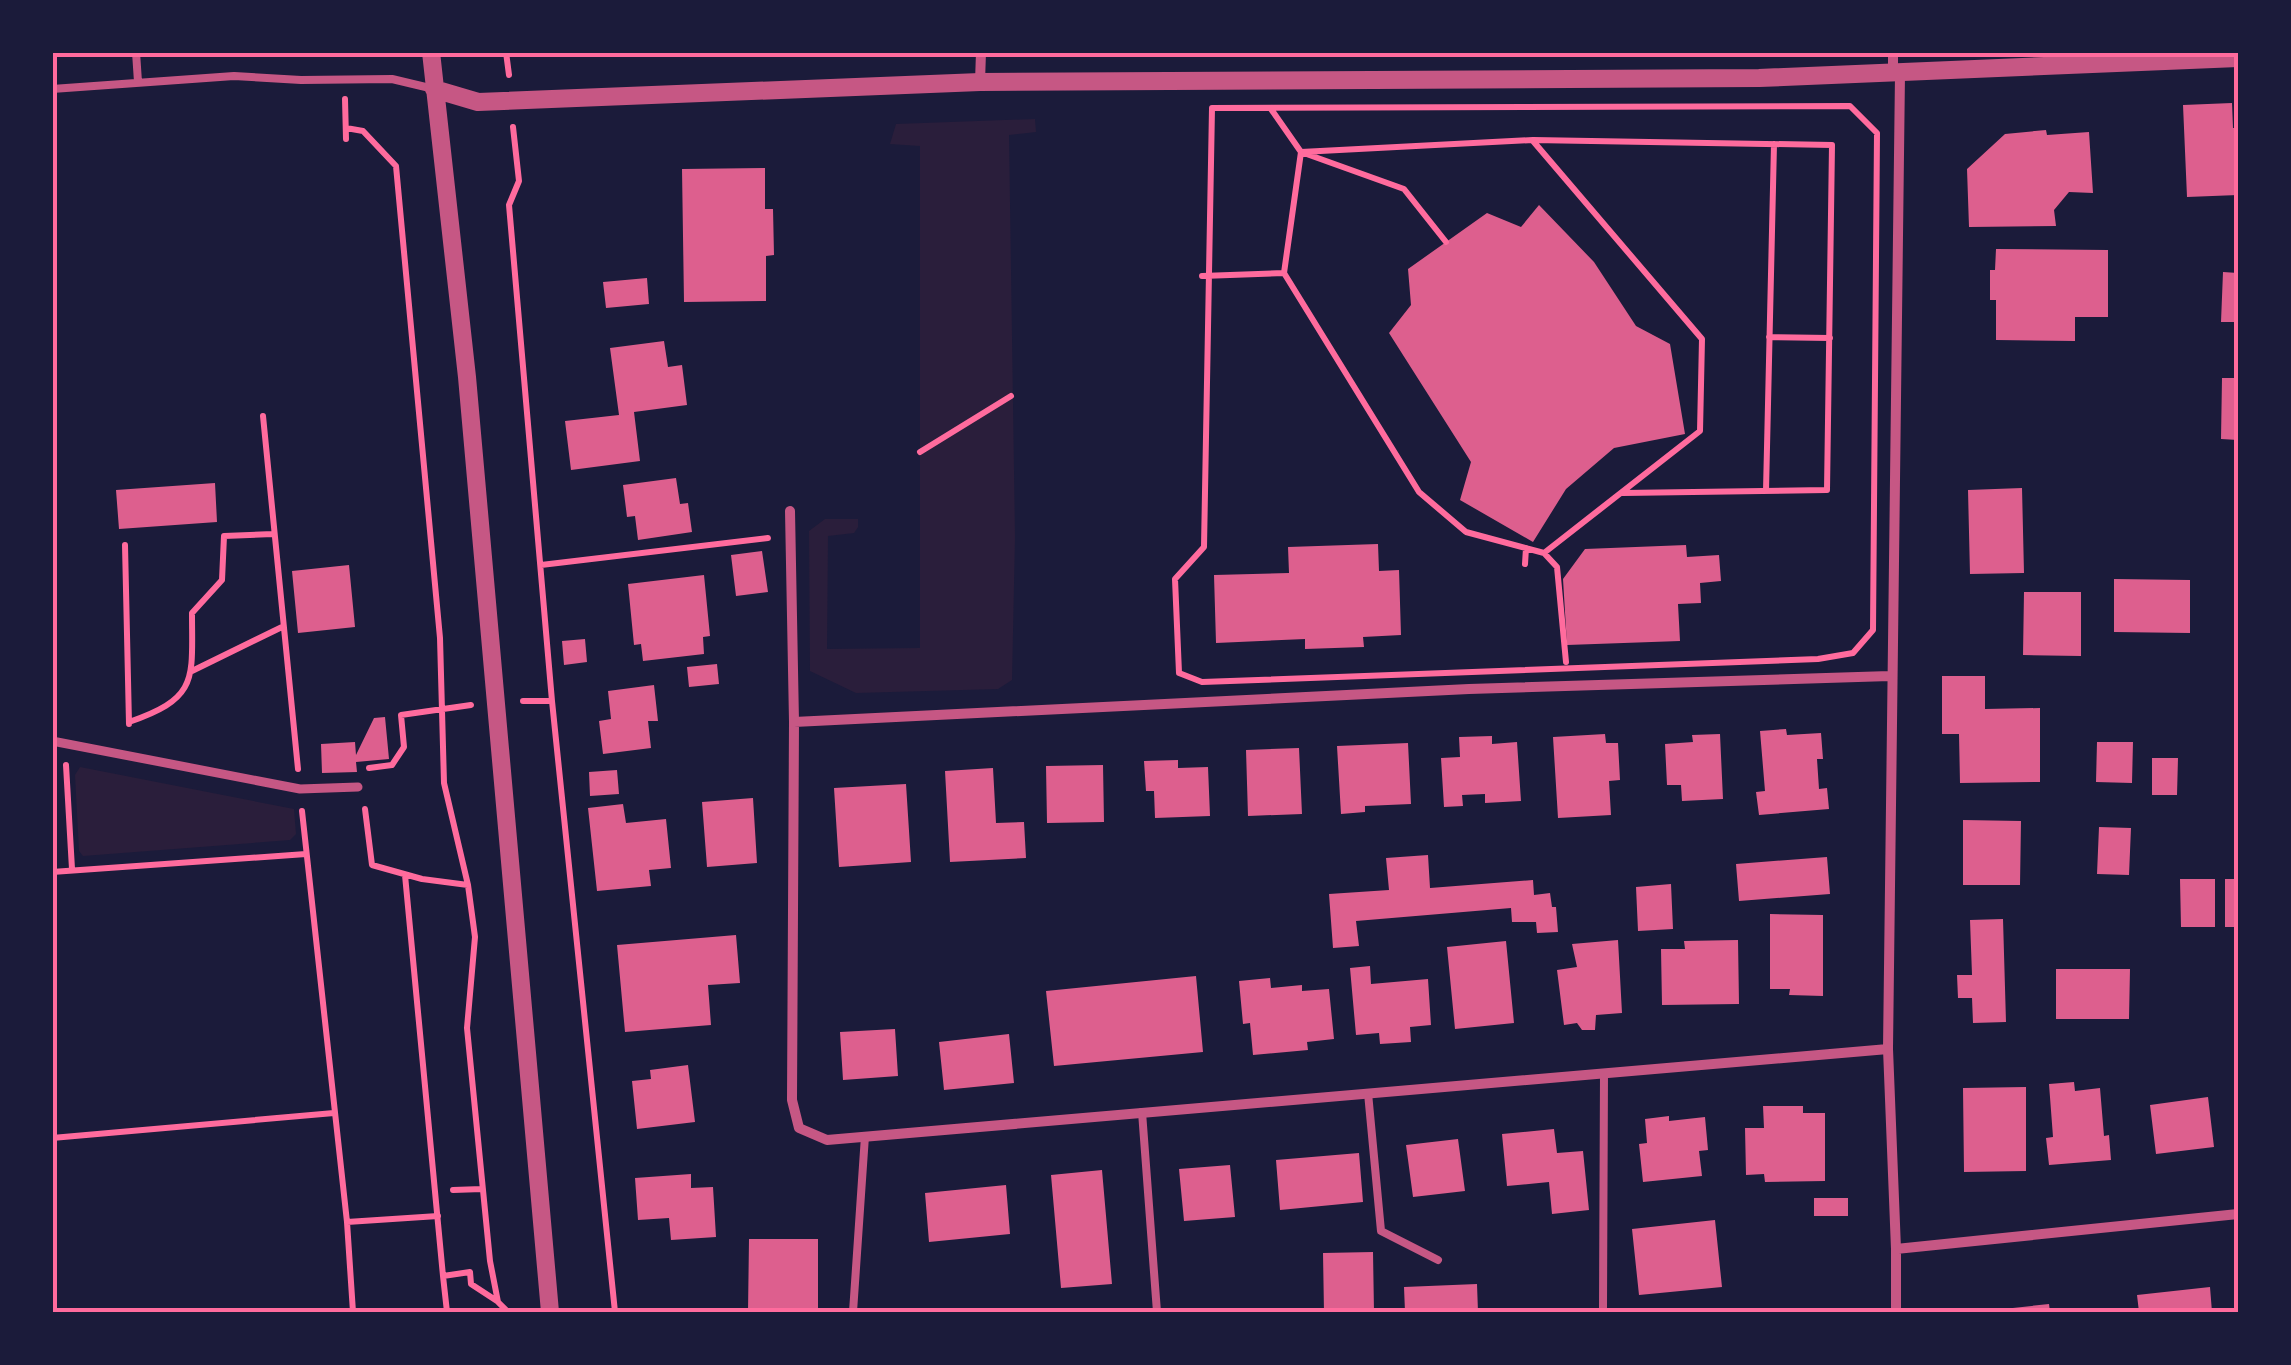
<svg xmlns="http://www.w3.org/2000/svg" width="2291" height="1365" font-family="'Work Sans',sans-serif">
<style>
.green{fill:#2a1e3b}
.building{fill:#dd5f8e}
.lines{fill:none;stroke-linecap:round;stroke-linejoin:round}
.path{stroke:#ff6b9d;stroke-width:6}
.service{stroke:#c65784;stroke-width:8}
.pedestrian{stroke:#c65784;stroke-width:9}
.minor{stroke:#c65784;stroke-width:10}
.tertiary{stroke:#c65784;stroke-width:18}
.neatline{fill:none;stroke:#ff6b9d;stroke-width:4}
</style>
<rect width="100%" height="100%" fill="#1b1b3a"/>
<path class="green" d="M 1035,119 L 1036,132 L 1009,135 L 1015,537 L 1012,680 L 998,689 L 856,693 L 810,671 L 809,531 L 825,519 L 858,519 L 858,527 L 854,533 L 828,536 L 827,649 L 920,648 L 920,146 L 890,144 L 896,124 Z
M 80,767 L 294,809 L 296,834 L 290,840 L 83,856 L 79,851 L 75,775 Z"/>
<path class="building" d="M 2232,103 L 2233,128 L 2238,128 L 2238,195 L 2187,197 L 2183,105 Z
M 2046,130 L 2047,135 L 2089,132 L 2093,193 L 2069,192 L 2054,210 L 2056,226 L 1969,227 L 1967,169 L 2005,134 Z
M 765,168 L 765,209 L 773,209 L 774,255 L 766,256 L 766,301 L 684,302 L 682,169 Z
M 1539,205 L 1594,262 L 1636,326 L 1670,344 L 1685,434 L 1614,448 L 1566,489 L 1533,542 L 1460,500 L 1471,462 L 1389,333 L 1411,305 L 1408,269 L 1487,213 L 1521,227 Z
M 1996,249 L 2108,250 L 2108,317 L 2075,317 L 2075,341 L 1996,340 L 1996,300 L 1990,300 L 1990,270 L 1995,270 Z
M 2223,272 L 2238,273 L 2238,322 L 2221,322 Z
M 647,278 L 649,304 L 606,308 L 603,282 Z
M 664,341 L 668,367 L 682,365 L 687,405 L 634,412 L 640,461 L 571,470 L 565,421 L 619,415 L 610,348 Z
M 2222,378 L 2238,378 L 2238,440 L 2221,439 Z
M 676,478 L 680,504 L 688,503 L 692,532 L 638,540 L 635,516 L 627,517 L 623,485 Z
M 215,483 L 217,522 L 119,529 L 116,490 Z
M 2022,488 L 2024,573 L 1970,574 L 1968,490 Z
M 1378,544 L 1379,571 L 1399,570 L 1401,635 L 1363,637 L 1364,647 L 1305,649 L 1305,639 L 1216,643 L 1214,575 L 1289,573 L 1288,547 Z
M 1686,545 L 1687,557 L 1719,555 L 1721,581 L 1700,583 L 1701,603 L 1678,604 L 1680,641 L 1567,645 L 1563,579 L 1585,549 Z
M 762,551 L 768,592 L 736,596 L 731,555 Z
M 349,565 L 355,627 L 298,633 L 292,571 Z
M 704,575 L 710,636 L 703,637 L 704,654 L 643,661 L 641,644 L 634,645 L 628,584 Z
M 2114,579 L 2190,580 L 2190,633 L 2114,632 Z
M 2024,592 L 2081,592 L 2081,656 L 2023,655 Z
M 585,639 L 587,662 L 564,665 L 562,641 Z
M 717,664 L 719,684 L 689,687 L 687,667 Z
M 1942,676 L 1985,676 L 1985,709 L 2040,708 L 2040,782 L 1960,783 L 1959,734 L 1942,734 Z
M 654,685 L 658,721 L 648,721 L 651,748 L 603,754 L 599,721 L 611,719 L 608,691 Z
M 385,717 L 389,759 L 356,762 L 357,772 L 322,773 L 321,744 L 355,742 L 356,755 L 374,718 Z
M 1786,729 L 1787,735 L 1821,733 L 1823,759 L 1817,759 L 1819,789 L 1827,788 L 1829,809 L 1759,815 L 1756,792 L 1765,791 L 1760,731 Z
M 1605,734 L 1606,743 L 1618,743 L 1620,780 L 1609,781 L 1611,815 L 1558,818 L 1553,737 Z
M 1720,734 L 1723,799 L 1682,801 L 1681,785 L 1667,785 L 1665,744 L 1693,742 L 1692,735 Z
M 1492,736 L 1492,744 L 1517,742 L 1521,801 L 1485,803 L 1485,794 L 1462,795 L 1463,806 L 1444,807 L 1441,758 L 1460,757 L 1459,737 Z
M 2097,742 L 2133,742 L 2132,783 L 2096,782 Z
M 1408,743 L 1411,804 L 1365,806 L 1365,812 L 1341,814 L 1337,746 Z
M 1299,748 L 1302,814 L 1248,816 L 1246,750 Z
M 2152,758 L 2178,758 L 2177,795 L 2152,795 Z
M 1178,760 L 1178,768 L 1208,767 L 1210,816 L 1155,818 L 1154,791 L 1146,791 L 1144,761 Z
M 1103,765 L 1104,822 L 1047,823 L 1046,766 Z
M 993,768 L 996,823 L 1024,822 L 1026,858 L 950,862 L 945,771 Z
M 617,770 L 619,794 L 590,796 L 589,772 Z
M 906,784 L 911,862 L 839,867 L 834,788 Z
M 753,798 L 757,863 L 707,867 L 702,802 Z
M 623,804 L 626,823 L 666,819 L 671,868 L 649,870 L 651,886 L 597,891 L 588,808 Z
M 1963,820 L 2021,821 L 2020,885 L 1963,885 Z
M 2099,827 L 2131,828 L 2129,875 L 2097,874 Z
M 1428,855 L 1430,888 L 1533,880 L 1534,895 L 1550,893 L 1552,907 L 1556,907 L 1558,932 L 1537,933 L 1536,922 L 1512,922 L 1511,908 L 1356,921 L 1359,946 L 1333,948 L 1329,894 L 1389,890 L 1386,858 Z
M 1827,857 L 1830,894 L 1739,901 L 1736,864 Z
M 2180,879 L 2215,879 L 2215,927 L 2181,927 Z
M 2225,879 L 2238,879 L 2238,927 L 2225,927 Z
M 1671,884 L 1673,929 L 1638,931 L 1636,887 Z
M 1770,914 L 1823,915 L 1823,996 L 1789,995 L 1790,989 L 1770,989 Z
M 2003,919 L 2006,1022 L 1973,1023 L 1972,998 L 1958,998 L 1957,975 L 1972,975 L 1970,920 Z
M 736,935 L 740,983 L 708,985 L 711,1025 L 625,1032 L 617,945 Z
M 1618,940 L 1622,1013 L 1596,1015 L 1595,1030 L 1582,1030 L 1577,1023 L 1564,1025 L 1557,970 L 1577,967 L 1572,944 Z
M 1738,940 L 1739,1004 L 1662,1005 L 1661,949 L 1685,949 L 1684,941 Z
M 1506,941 L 1514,1023 L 1455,1029 L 1447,947 Z
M 1370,966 L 1371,984 L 1428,979 L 1431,1025 L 1410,1027 L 1411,1042 L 1380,1044 L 1379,1033 L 1356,1035 L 1350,968 Z
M 2056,969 L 2130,969 L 2129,1019 L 2056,1019 Z
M 1196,976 L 1203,1052 L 1054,1066 L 1046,991 Z
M 1270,978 L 1271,988 L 1302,985 L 1302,991 L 1329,989 L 1334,1039 L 1307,1042 L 1308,1050 L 1253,1055 L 1250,1023 L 1243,1024 L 1239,981 Z
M 895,1029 L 898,1076 L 843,1080 L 840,1032 Z
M 1009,1034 L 1014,1083 L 944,1090 L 939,1042 Z
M 688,1065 L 695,1122 L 637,1129 L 632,1081 L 651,1079 L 650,1070 Z
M 2074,1082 L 2075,1091 L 2100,1088 L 2104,1136 L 2109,1135 L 2111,1160 L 2049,1165 L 2046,1138 L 2053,1137 L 2049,1084 Z
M 2026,1087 L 2026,1171 L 1964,1172 L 1963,1088 Z
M 2208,1097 L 2214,1147 L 2156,1154 L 2150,1105 Z
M 1763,1106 L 1803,1106 L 1803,1113 L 1825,1113 L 1825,1181 L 1765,1182 L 1764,1174 L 1746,1175 L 1745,1128 L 1764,1128 Z
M 1669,1116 L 1669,1121 L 1705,1117 L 1708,1150 L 1699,1151 L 1702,1176 L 1643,1182 L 1639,1144 L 1647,1143 L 1645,1119 Z
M 1554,1129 L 1557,1153 L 1583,1151 L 1589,1210 L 1552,1214 L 1549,1182 L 1507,1186 L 1502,1134 Z
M 1458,1139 L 1465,1191 L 1413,1197 L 1406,1145 Z
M 1359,1153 L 1363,1202 L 1280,1210 L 1276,1160 Z
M 1230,1165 L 1235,1217 L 1184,1221 L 1179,1169 Z
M 1102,1170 L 1112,1284 L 1061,1288 L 1051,1175 Z
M 691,1174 L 691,1188 L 713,1187 L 716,1237 L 671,1240 L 669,1218 L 638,1220 L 635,1178 Z
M 1006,1185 L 1010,1234 L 929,1242 L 925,1193 Z
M 1814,1198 L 1848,1198 L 1848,1216 L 1814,1216 Z
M 1715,1220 L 1722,1287 L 1639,1295 L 1632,1229 Z
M 749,1239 L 818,1239 L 818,1312 L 748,1312 Z
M 1373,1252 L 1374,1312 L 1324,1312 L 1323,1253 Z
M 1477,1284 L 1478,1312 L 1405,1312 L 1404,1287 Z
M 2210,1287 L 2212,1312 L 2139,1312 L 2137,1295 Z
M 2049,1304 L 2050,1312 L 1994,1312 L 1994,1310 Z"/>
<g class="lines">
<path class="path" d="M 506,52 L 509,75
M 345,99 L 346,139
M 1850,106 L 1877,133 L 1873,630 L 1853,653 L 1818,659 L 1202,682 L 1179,673 L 1175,579 L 1204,547 L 1212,108 Z
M 1271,109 L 1301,152 L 1404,189 L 1446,242
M 513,127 L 519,181 L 509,205 L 552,701
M 346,128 L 363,131 L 396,166 L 440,638 L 444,783 L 468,885
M 1301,152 L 1533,140 L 1832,145 L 1827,490 L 1623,493
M 1301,152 L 1284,273 L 1419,492 L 1466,532 L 1544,553 L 1700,431 L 1702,339 L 1533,141
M 1202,276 L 1284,273
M 1769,337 L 1830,338
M 263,416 L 298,769
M 920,452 L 1011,396
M 1766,491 L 1774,144
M 125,545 L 129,724
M 1544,553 L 1557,567 L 1566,662
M 1525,564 L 1526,548
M 541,565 L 768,538
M 192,671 L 282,627
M 523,701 L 552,701 L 615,1312
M 129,722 C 199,698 192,679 192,613 L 222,580 L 224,536 L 273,534
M 66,765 L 72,869
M 369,768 L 392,765 L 404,747 L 401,715 L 471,705
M 365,809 L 372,865 L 422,879 L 468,885 L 475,937 L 467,1028 L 490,1261 L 498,1302 L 508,1312
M 302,811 L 347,1222 L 353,1312
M 52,872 L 306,854
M 405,875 L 443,1276 L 470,1272 L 471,1284 L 497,1301
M 52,1138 L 334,1113
M 453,1190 L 482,1189
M 347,1222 L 438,1216
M 443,1276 L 447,1312"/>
<path class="service" d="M 136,52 L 138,82
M 52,89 L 234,76 L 301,80 L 392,79 L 434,89
M 1368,1093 L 1381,1231 L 1438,1260
M 1142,1112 L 1157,1312
M 1603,1308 L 1604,1073
M 853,1312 L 865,1136"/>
<path class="pedestrian" d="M 52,741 L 300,789 L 358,787"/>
<path class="minor" d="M 1893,52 L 1893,73
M 980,82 L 981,52
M 790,511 L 794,722
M 1888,1049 L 827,1140 L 799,1128 L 792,1100 L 794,722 L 1469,689 L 1890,676
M 1896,1249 L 1888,1049 L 1900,74
M 1896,1312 L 1896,1249 L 2238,1214"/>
<path class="tertiary" d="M 431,52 L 467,377 L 550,1312
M 434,89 L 478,102 L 980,82 L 1759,78 L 2238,58"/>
</g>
<rect width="2291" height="1365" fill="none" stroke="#1b1b3a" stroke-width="110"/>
<rect x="55" y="55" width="2181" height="1255" class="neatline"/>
</svg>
